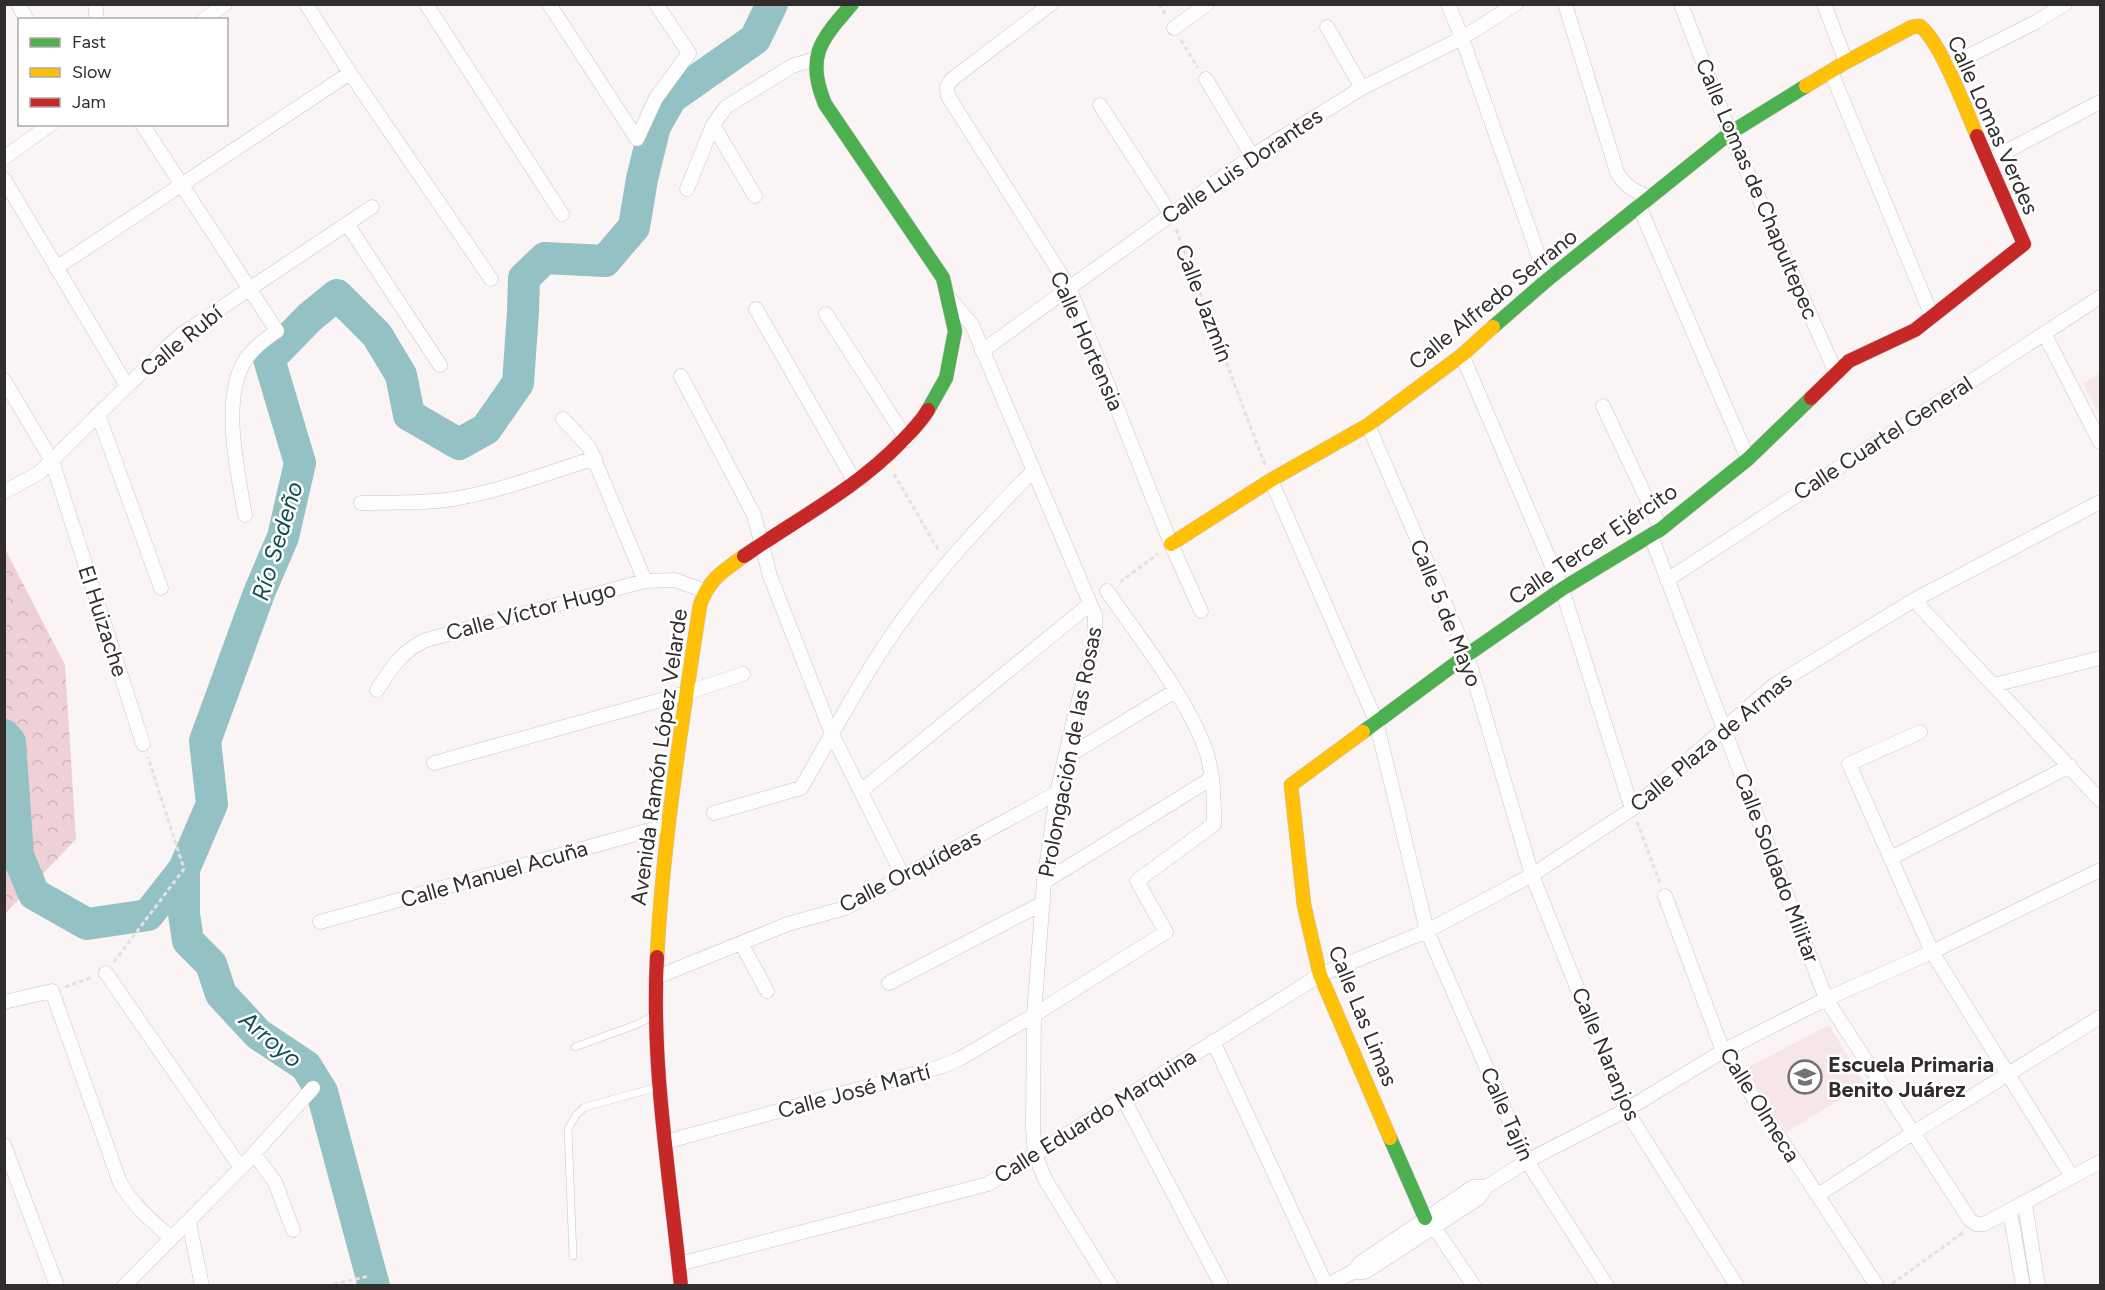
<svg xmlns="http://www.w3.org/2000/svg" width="2105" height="1290" font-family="Figtree,sans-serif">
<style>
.built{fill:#f6e6e8}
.forest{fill:url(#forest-crowns)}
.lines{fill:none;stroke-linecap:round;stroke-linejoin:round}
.river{stroke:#93c1c4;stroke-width:32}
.lane-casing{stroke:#cac4c5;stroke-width:8}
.street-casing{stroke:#cac4c5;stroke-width:15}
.fast-casing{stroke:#cac4c5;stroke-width:15}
.slow-casing{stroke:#cac4c5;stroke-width:15}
.jam-casing{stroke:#cac4c5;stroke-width:15}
.path{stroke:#e3e0e1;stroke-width:3;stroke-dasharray:4.5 3;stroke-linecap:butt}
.lane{stroke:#fefdfe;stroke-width:7}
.street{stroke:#fefdfe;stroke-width:14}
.fast{stroke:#4caf50;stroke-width:14}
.slow{stroke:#ffc107;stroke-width:14}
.jam{stroke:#c62828;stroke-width:14}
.labels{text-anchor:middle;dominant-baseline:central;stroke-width:5;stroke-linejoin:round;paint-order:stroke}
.street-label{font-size:22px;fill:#322d2d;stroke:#fff}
.poi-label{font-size:22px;font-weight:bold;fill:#322d2d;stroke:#fff;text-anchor:start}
.water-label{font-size:24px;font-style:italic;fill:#104e52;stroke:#fff}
</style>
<defs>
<pattern id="forest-crowns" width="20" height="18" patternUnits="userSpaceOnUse" patternTransform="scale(1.5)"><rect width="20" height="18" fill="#eed1d6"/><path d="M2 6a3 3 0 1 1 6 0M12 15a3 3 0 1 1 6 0" fill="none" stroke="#cdb4b8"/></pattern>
</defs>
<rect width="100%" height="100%" fill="#fbf4f5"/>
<path class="built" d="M 2100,373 L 2100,415 L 2083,384 Z
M 1829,1025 L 1865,1084 L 1787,1132 L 1745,1069 Z"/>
<path class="forest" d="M 5,549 L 65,665 L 76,839 L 5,914 Z"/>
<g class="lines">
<path class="river" d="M 4,735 L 10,742 L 18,856 L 34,894 L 87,924 L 148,915 L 184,869 L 212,804 L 205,741 L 259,593 L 283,537 L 300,463 L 269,359 L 310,317 L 337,295 L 377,335 L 401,375 L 409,415 L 459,444 L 486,429 L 518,383 L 523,312 L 524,278 L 545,258 L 605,261 L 634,227 L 642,179 L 655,126 L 671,98 L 755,39 L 772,4
M 184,869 L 184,914 L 188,941 L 211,964 L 221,994 L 258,1034 L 306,1066 L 322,1092 L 374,1286"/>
<defs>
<path id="lane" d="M 575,1047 L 638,1024 L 654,1015
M 573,1256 L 568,1129 L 576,1115 L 585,1107 L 658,1087"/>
<path id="street" d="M 18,4 L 27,20
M 95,4 L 97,20
M 306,4 L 350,73 L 491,279
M 426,4 L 562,214
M 549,4 L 637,139
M 1051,4 L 951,80 L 947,87 L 948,96 L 1069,287 L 1171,544 L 1201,611
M 1448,4 L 1462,38 L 1547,280
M 1565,4 L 1617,172 C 1625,187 1635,191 1650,198
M 1681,4 L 1730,133 L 1836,373
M 1824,4 L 1846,62
M 203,20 L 225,4
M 1327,27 L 1362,88
M 1174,28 L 1207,4
M 1947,67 L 2036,22 L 2065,4
M 1831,72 L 1932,316
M 1206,79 L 1252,156
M 1100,105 L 1170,213
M 142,124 L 277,331 C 265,339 254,347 246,359 C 220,397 238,473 245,515
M 713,125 L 755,196
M 637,139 L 656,98 L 689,53 L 656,4
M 4,158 L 51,124
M 1988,161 L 2100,102
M 4,179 L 127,386
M 687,189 L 713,125 L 726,107 L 792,66 L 815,59
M 1639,206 L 1748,459
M 347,224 L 440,365
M 56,268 L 350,73
M 952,301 L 972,325 L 1095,615 L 1095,639 L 1074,719 L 1057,793 L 1044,882 L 1034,1015 L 1033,1127 L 1035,1155 L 1046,1181 L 1111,1286
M 756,309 L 855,482
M 826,314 L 907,440
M 2044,333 L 2100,442
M 982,351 L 1252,156 L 1362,88 L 1462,38 L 1516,4
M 1462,355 L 1562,589 L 1632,809
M 681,376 L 754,515 L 770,576 L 832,734 L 903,876
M 4,380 L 52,461 L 143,744
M 1603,406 L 1661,529
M 98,414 L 161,588
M 563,419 L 589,447 L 645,581
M 1368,425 L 1467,655 L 1532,875 L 1626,1110 L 1737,1286
M 1271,480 L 1376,721 L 1427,931 L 1527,1161 L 1607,1286
M 4,492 L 39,473 L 166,348 L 182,334 L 372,207
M 361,503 C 391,502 423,504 453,499 C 501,491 548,473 595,458
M 1651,536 L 1826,999 L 1970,1220 L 1976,1224 L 1984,1224 L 2100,1162
M 1667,580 L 2100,297
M 1914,600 L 2100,800
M 1994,685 L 2100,658
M 377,690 C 392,668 400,652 426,640 L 645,581 L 675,580 L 705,591
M 1920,732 L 1849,764 L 1932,952 L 2072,1177
M 1065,758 L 1175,691
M 434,763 L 686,693 L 743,674
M 861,791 L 1090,604
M 714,813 L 801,788 C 835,730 866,669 906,615 C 944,563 988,517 1033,471
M 1891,858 L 2070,766
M 1044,882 L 1212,778
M 1665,896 L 1723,1051 L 1877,1286
M 320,922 L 668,825
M 741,943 L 767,991
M 106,973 L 241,1168
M 657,977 L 788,924 L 845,908 L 1057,793
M 889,983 L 1043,903
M 4,1002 L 52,991 L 119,1180 C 131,1204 151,1220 171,1238
M 1213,1041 L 1326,1285
M 1123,1098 L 1222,1286
M 665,1142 L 943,1066 L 961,1058 L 1034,1015 L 1166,932 L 1137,881 L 1214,824 C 1214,800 1214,775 1206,751 C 1187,697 1140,639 1107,591
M 4,1145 L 57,1286
M 254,1154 L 275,1182 L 293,1230
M 1818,1195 L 1913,1133 L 2100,1017
M 2025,1204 L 2038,1286
M 2010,1212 L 2023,1286
M 189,1222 L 202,1286
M 1434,1227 L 1474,1286
M 679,1264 L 988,1184 L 1320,975 L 1427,931 L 1532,875 L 1632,809 L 1773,686 L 1914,600 L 2100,502
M 1353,1272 L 1360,1263 L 1473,1187 L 1486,1187
M 124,1286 L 241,1168 L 313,1088
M 1325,1286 L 1353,1272 L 1365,1272 L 1479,1198 L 1486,1187 L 1527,1161 L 1626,1110 L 1723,1051 L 1826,999 L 1932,952 L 2100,870"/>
<path id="fast" d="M 852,4 C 821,40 805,56 825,104 L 943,278 L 955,331 L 946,378 L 928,410
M 1493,327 L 1547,280 L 1730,133 L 1806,86
M 1363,732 L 1467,655 L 1562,589 L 1661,529 L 1748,459 L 1811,398
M 1390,1138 L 1425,1218"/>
<path id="slow" d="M 1806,86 L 1846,62 L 1912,27 L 1920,26 C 1940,41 1966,110 1977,136
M 1171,544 L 1271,480 L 1368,425 L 1462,355 L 1493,327
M 1363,732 L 1291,785 L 1304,905 L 1320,975 L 1390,1138
M 657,957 C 663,839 682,722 700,605 C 709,579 723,571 744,556"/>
<path id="jam" d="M 1811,398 L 1849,361 L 1915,330 L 2024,244 L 1977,136
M 744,556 C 797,519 856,489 901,442 C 911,432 921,422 928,410
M 657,957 C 651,1067 670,1177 681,1286"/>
</defs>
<use href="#lane" class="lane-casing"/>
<use href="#street" class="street-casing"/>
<use href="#fast" class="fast-casing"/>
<use href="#slow" class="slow-casing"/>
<use href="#jam" class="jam-casing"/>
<path class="path" d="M 1159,4 L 1167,17
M 1181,40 L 1198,68
M 1176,229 L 1265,465
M 894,474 L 939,551
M 1120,582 L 1158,554
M 1637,822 L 1660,883
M 114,962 L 184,869 L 148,757
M 65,987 L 93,977
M 1892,1284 L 1964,1232
M 326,1286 L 369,1276"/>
<use href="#lane" class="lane"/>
<use href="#street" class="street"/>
<use href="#fast" class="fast"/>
<use href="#slow" class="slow"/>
<use href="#jam" class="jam"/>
</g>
<defs>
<symbol id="school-ring" viewBox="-11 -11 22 22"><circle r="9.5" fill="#fff" stroke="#787373" stroke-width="1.5"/><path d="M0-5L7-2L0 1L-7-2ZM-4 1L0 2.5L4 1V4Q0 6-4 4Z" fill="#787373"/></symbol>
</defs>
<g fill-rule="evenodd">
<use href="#school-ring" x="1786" y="1058" width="38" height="38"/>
</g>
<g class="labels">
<g class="street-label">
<text transform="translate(1993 125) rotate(66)">Calle Lomas Verdes</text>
<text transform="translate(1242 166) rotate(-34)">Calle Luis Dorantes</text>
<text transform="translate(1757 189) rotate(67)">Calle Lomas de Chapultepec</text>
<text transform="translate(1493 299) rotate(-39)">Calle Alfredo Serrano</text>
<text transform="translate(1204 303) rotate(69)">Calle Jazmín</text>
<text transform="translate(181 341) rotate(-39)">Calle Rubí</text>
<text transform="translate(1087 341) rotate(66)">Calle Hortensia</text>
<text transform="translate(1883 438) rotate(-33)">Calle Cuartel General</text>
<text transform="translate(1593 544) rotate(-34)">Calle Tercer Ejército</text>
<text transform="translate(531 611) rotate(-15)">Calle Víctor Hugo</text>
<text transform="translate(1446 613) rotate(68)">Calle 5 de Mayo</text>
<text transform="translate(103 621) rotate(72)">El Huizache</text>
<text transform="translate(1711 742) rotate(-40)">Calle Plaza de Armas</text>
<text transform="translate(1070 752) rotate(-79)">Prolongación de las Rosas</text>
<text transform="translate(659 757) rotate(-82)">Avenida Ramón López Velarde</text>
<text transform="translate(1777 868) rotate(69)">Calle Soldado Militar</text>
<text transform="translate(910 871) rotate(-27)">Calle Orquídeas</text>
<text transform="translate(494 874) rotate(-16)">Calle Manuel Acuña</text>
<text transform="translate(1363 1016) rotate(68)">Calle Las Limas</text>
<text transform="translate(1606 1054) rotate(67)">Calle Naranjos</text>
<text transform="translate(854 1091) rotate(-15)">Calle José Martí</text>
<text transform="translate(1760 1105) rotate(58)">Calle Olmeca</text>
<text transform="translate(1507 1114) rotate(66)">Calle Tajín</text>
<text transform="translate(1095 1116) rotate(-32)">Calle Eduardo Marquina</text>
</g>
<g class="poi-label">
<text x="1828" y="1064">Escuela Primaria<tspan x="1828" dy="25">Benito Juárez</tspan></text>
</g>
<g class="water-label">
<text transform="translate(277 541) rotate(-73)">Río Sedeño</text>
<text transform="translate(271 1039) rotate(40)">Arroyo</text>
</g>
</g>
<rect width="2105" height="1290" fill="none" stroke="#322d2d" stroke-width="12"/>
<rect x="18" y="18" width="210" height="108" fill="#ffffff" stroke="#adabab" stroke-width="1.5"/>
<rect x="30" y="38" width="30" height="9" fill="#4caf50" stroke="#adabab" stroke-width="1.5"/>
<text x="72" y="48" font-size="18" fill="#322d2d">Fast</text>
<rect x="30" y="68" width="30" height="9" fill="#ffc107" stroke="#adabab" stroke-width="1.5"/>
<text x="72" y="78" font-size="18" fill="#322d2d">Slow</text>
<rect x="30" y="98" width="30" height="9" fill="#c62828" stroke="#adabab" stroke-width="1.5"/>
<text x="72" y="108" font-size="18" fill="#322d2d">Jam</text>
</svg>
